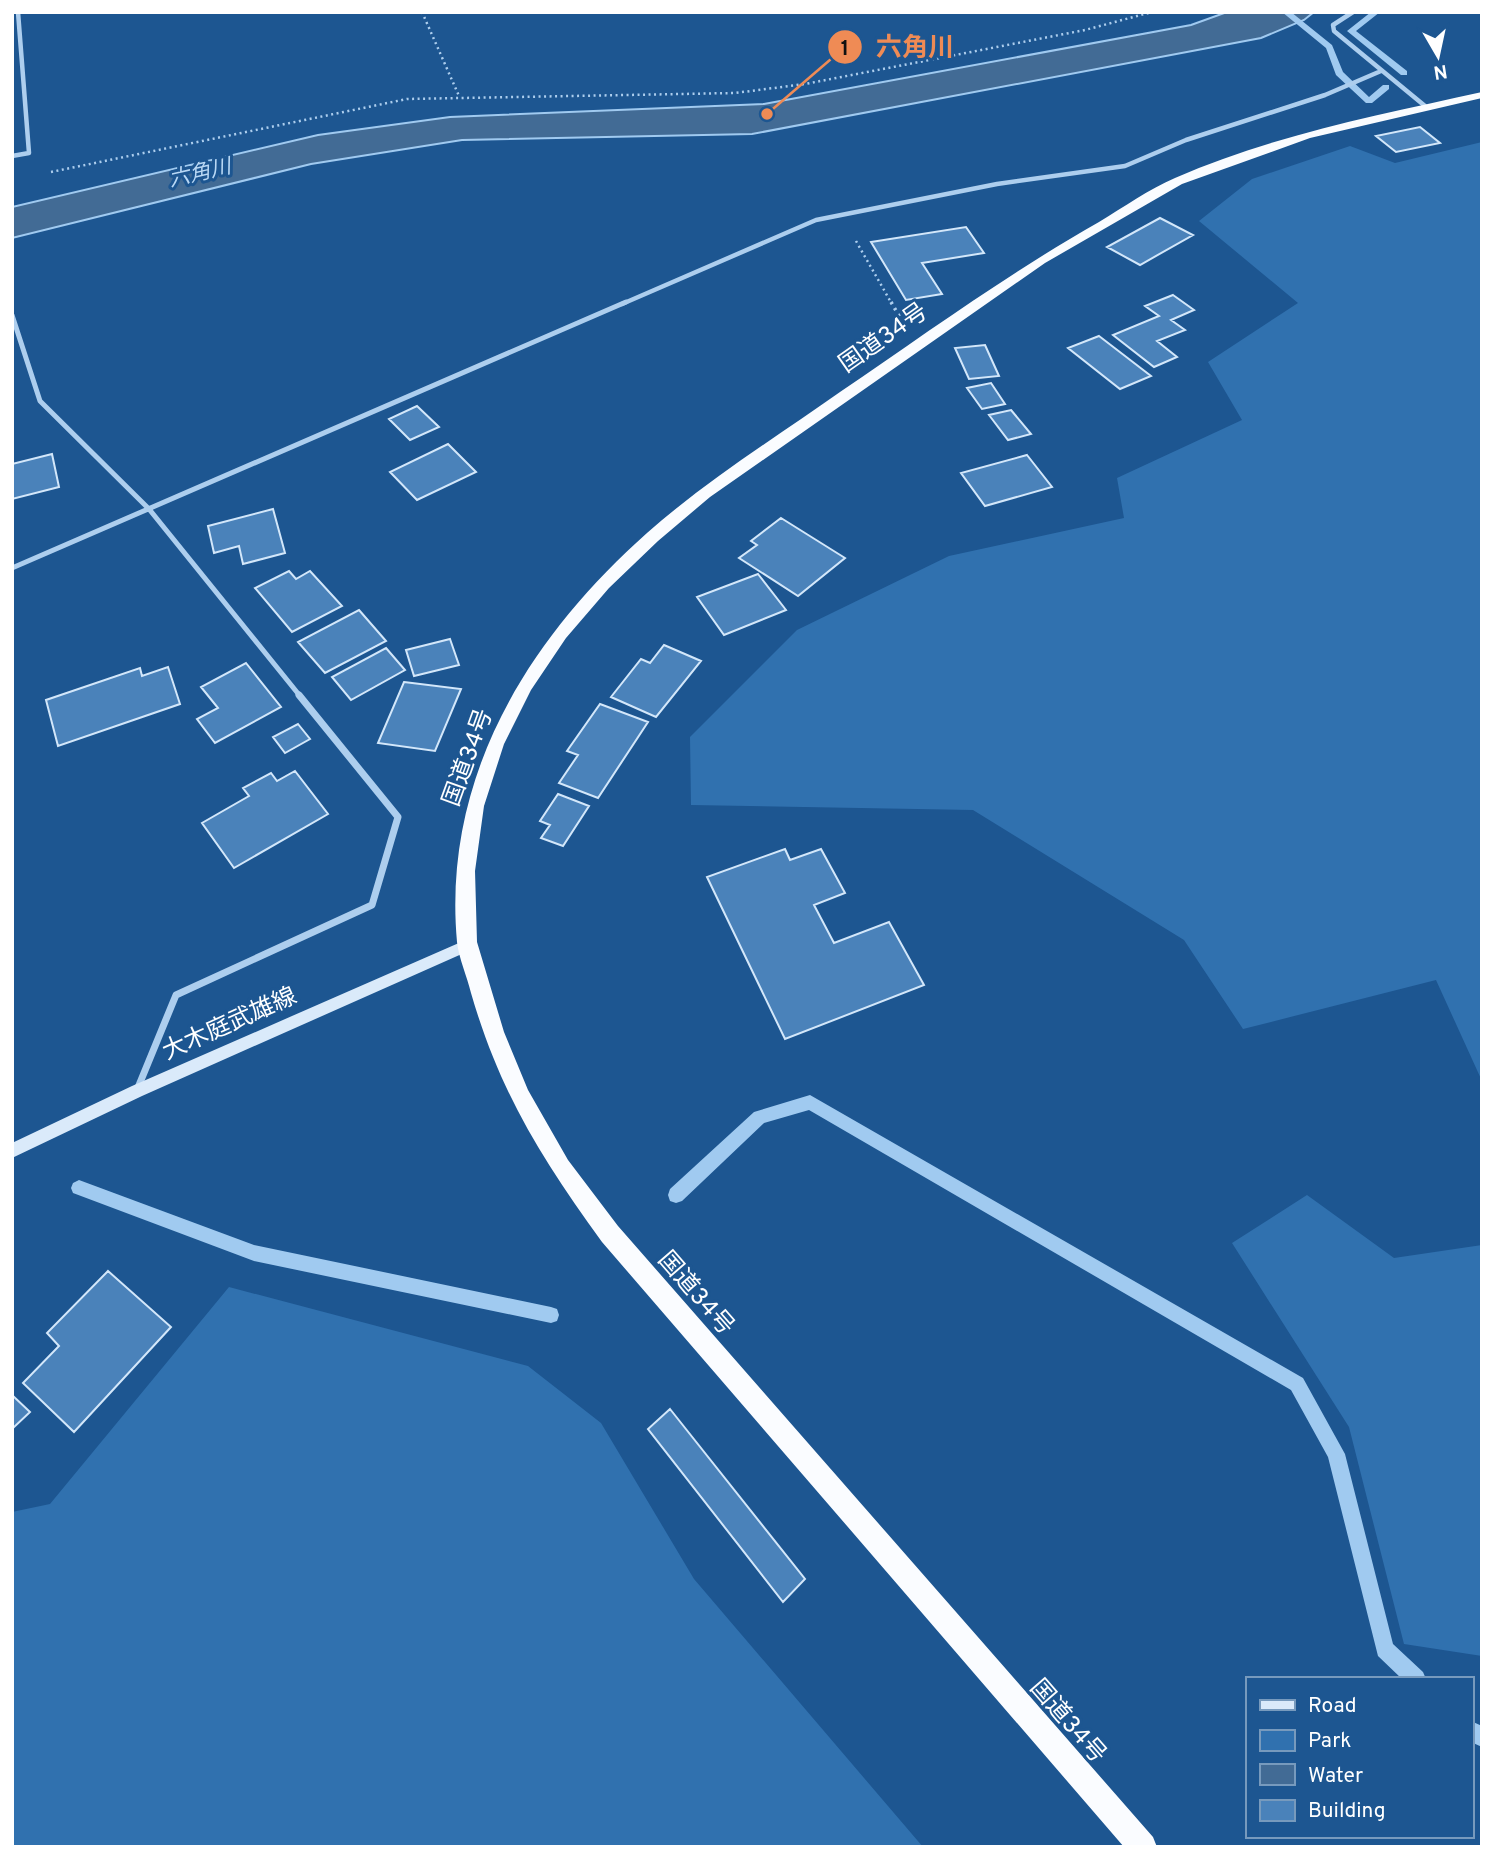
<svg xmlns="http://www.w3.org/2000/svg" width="1494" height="1859" font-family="Overpass,'Noto Sans JP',sans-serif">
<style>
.green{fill:#3071af}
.water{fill:#426b95;stroke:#a0caf0;stroke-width:2}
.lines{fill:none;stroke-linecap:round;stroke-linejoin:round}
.stream{fill:#a0caf0;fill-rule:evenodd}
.building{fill:#4a82ba;stroke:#d3e7fa;stroke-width:2}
.path-far1{stroke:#adceee;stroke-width:2.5;stroke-dasharray:2 3.5;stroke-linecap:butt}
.path{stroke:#adceee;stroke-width:3.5;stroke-dasharray:2.5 4.5;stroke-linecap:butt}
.minor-far2{stroke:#adceee;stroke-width:4.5}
.minor-far1{stroke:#adceee;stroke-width:5}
.minor{stroke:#adceee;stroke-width:7}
.secondary{fill:#daeafa;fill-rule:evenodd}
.trunk{fill:#fafcff;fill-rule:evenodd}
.labels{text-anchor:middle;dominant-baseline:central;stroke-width:6;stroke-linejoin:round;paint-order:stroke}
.far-water-label{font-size:21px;font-style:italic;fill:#b9d8f5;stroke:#1d5691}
.street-label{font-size:24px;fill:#fff;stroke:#1d5691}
.leader{fill:none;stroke:#ef8b55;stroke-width:2.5}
.callout-dot{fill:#ef8b55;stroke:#1d5691;stroke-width:2.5}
.mark-label{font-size:21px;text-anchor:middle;font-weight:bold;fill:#111}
.callout-label{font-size:26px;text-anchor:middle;font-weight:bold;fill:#ef8b55;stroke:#1d5691;stroke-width:6;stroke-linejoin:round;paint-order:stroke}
</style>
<rect width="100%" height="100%" fill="#1d5691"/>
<path class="green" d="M 1482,142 L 1482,1081 L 1436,980 L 1243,1029 L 1184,940 L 973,810 L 691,805 L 690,737 L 797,630 L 949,556 L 1124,518 L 1117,478 L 1242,420 L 1208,362 L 1298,303 L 1199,221 L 1252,179 L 1350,146 L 1395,163 Z
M 1307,1195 L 1394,1258 L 1482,1245 L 1482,1656 L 1404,1644 L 1349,1427 L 1232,1243 Z
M 229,1287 L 528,1366 L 601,1423 L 694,1579 L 923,1847 L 12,1847 L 12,1512 L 50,1504 Z"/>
<path class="water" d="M 1227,12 L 1314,12 L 1304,20 L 1261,38 L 752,134 L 462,140 L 311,164 L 12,238 L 12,207 L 318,135 L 450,117 L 764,104 L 1191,25 Z"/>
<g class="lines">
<path class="stream" d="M 1282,12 L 1291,12 L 1332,45 L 1343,72 L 1369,97 L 1383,85 L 1389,85 L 1389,89 L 1372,103 L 1366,103 L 1336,75 L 1326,48 Z
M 1371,12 L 1380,12 L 1356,31 L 1407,71 L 1407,75 L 1401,75 L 1347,31 Z
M 810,1095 L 1303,1378 L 1345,1454 L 1393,1644 L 1423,1672 L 1426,1679 L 1402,1679 L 1378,1656 L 1328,1457 L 1291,1390 L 809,1110 L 764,1123 L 682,1201 L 676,1203 L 670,1201 L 668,1195 L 670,1189 L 754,1112 Z
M 79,1180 L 254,1245 L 551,1307 L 557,1309 L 559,1315 L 557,1321 L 551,1323 L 254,1261 L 73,1193 L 71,1188 L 73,1183 Z
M 1471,1721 L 1482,1726 L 1482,1747 L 1471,1742 Z"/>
</g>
<path class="building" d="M 1420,127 L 1440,143 L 1396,152 L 1376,136 Z
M 1160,218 L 1193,235 L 1140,265 L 1107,247 Z
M 966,227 L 984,253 L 922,263 L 942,294 L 906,300 L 871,242 Z
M 1173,295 L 1194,310 L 1171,320 L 1185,330 L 1157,341 L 1177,357 L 1154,367 L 1113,335 L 1159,316 L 1145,306 Z
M 1099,336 L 1151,376 L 1120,389 L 1068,348 Z
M 985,345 L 999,376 L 969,379 L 955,348 Z
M 991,383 L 1005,404 L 982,409 L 967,388 Z
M 417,406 L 439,427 L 410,440 L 389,419 Z
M 1011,410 L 1031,434 L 1008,440 L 989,415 Z
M 448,444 L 476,472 L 417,500 L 390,472 Z
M 52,454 L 59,487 L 12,499 L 12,464 Z
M 1027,455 L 1052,487 L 985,506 L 961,473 Z
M 273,509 L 285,553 L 243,564 L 239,546 L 214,553 L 208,526 Z
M 781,518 L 845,558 L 798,596 L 739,558 L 757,545 L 751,541 Z
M 289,571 L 296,579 L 310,571 L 342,606 L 292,632 L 255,588 Z
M 758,574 L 786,610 L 724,635 L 697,597 Z
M 359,610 L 386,641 L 325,673 L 298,642 Z
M 450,639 L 459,665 L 414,676 L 406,650 Z
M 664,645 L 701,661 L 656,717 L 611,697 L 641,659 L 650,663 Z
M 386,648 L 405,670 L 351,700 L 332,677 Z
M 246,663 L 281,707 L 215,743 L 197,719 L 218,708 L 201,687 Z
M 168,667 L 180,704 L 58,746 L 46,700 L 140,668 L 142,676 Z
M 404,682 L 461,689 L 435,751 L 378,743 Z
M 600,704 L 648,722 L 598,798 L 559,783 L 578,755 L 567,751 Z
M 298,724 L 310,739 L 285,753 L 273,737 Z
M 295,771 L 328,814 L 234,868 L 202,823 L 249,796 L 243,788 L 271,773 L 277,781 Z
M 558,794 L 589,806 L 563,846 L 541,838 L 550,825 L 540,821 Z
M 785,849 L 790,860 L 821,849 L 845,893 L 814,905 L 834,943 L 889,922 L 924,985 L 785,1039 L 707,877 Z
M 108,1271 L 171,1327 L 74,1432 L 23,1383 L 59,1346 L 47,1333 Z
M 12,1395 L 30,1412 L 12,1429 Z
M 670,1409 L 805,1579 L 783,1602 L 648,1429 Z"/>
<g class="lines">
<path class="path-far1" d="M 422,12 L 459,96
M 51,172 L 407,99 L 735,93 L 805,84 L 1085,30 L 1152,12
M 856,241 L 892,304"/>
<path class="path" d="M 891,302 L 902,321"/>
<path class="minor-far2" d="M 1353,12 L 1333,25 L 1334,31 L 1425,106
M 12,156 L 29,153 L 18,12
M 622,304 L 816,220 L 997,184 L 1125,166 L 1186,140 L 1325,95 L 1381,71"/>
<path class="minor-far1" d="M 12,315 L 40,401 L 149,509 L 300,696
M 12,568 L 626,302"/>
<path class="minor" d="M 137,1090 L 176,995 L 372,905 L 398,817 L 299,695"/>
<path class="secondary" d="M 468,939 L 473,941 L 475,945 L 473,949 L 142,1096 L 12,1158 L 12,1143 L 132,1086 Z"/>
<path class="trunk" d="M 1482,92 L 1482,98 L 1310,138 L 1182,184 L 1045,263 L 710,497 L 658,541 L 609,588 L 566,638 L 531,690 L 504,744 L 484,806 L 475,871 L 477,942 L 504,1032 L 528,1090 L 568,1160 L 618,1226 L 1153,1837 L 1157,1847 L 1124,1847 L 602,1242 C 542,1159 500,1093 471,993 C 467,976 459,959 457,942 C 442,777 528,639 647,533 C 707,480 775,438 840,392 C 925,334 1009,273 1099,222 C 1124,207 1149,189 1175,178 C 1273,135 1379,115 1482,92 Z"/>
</g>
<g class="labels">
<g class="far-water-label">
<text transform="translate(200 174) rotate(-13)">六角川</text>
</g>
<g class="street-label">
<text transform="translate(884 339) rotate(-35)">国道34号</text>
<text transform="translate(469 758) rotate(-70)">国道34号</text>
<text transform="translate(230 1025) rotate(-24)">大木庭武雄線</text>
<text transform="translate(695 1294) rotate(49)">国道34号</text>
<text transform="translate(1067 1722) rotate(49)">国道34号</text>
</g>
</g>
<path class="leader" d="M767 114L845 47"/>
<g class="callout-dot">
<circle cx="767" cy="114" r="7"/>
<circle cx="845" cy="47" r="18"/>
</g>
<g class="mark-label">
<text x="845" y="55">1</text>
</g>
<g class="callout-label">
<text x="915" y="56">六角川</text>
</g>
<rect width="1494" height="1859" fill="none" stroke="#ffffff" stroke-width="28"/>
<rect x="1246" y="1677" width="228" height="161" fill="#1d5691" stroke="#779abd" stroke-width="2"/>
<rect x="1260" y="1700" width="35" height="10" fill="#daeafa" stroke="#779abd" stroke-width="2"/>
<text x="1308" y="1712" font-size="21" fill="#ffffff">Road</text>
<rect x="1260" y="1730" width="35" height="21" fill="#3071af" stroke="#779abd" stroke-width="2"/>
<text x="1308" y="1747" font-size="21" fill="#ffffff">Park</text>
<rect x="1260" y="1764" width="35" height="21" fill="#426b95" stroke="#779abd" stroke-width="2"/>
<text x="1308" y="1782" font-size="21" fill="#ffffff">Water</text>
<rect x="1260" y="1800" width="35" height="21" fill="#4a82ba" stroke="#779abd" stroke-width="2"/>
<text x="1308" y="1817" font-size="21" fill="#ffffff">Building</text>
<g transform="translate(1438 56) rotate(171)" stroke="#1d5691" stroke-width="5" paint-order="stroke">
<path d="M0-5L12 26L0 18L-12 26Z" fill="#ffffff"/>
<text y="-10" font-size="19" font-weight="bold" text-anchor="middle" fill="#ffffff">N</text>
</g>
</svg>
